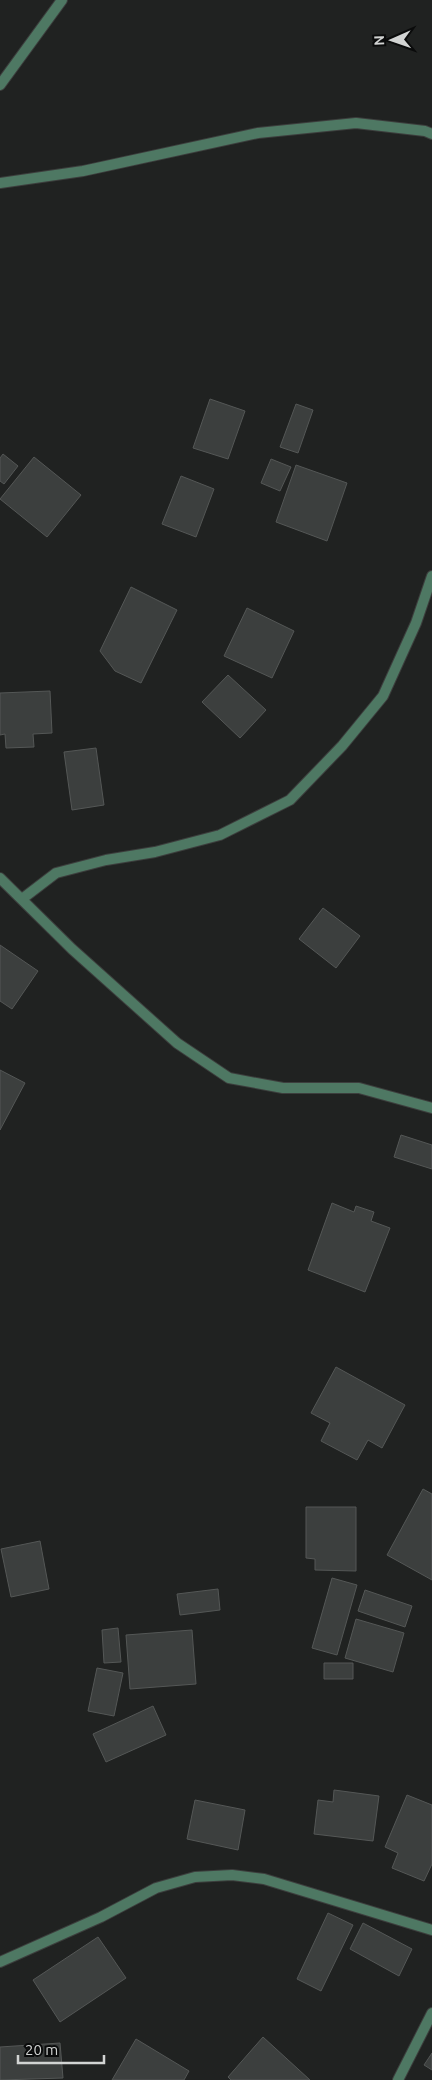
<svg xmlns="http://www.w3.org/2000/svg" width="432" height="2080" font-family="Ubuntu,sans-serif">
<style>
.building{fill:#3c3f3e;stroke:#545756}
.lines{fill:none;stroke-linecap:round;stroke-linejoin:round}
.street-casing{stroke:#3c3e3d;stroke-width:12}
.street{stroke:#4e7863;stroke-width:10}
</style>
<rect width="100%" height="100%" fill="#202221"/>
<path class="building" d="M 210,399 L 245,411 L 228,459 L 193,448 Z
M 296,404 L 313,410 L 298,453 L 280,447 Z
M 3,454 L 18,466 L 4,484 L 0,481 L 0,458 Z
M 34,457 L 81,495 L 47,537 L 0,499 Z
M 271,459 L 291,467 L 280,491 L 261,483 Z
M 296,465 L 347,483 L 327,541 L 276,522 Z
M 181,476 L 214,489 L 196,537 L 162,524 Z
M 131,587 L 177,610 L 141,683 L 115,671 L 100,651 Z
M 247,608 L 294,631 L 272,678 L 224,656 Z
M 228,675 L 266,710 L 240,738 L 202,702 Z
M 50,691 L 52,733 L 33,734 L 34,747 L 6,748 L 5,734 L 0,735 L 0,693 Z
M 96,748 L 104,805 L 72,810 L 64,752 Z
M 323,908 L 360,936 L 336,968 L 299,939 Z
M 0,945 L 38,971 L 12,1009 L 0,1001 Z
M 0,1070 L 25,1083 L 0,1130 Z
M 401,1135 L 432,1145 L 432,1169 L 394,1157 Z
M 332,1203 L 354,1212 L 356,1206 L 374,1212 L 371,1221 L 390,1228 L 365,1292 L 308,1270 Z
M 336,1367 L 405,1405 L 382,1448 L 368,1440 L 357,1460 L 321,1441 L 330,1423 L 311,1413 Z
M 423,1489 L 432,1494 L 432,1580 L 387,1555 Z
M 306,1507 L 356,1507 L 356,1571 L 315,1570 L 315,1559 L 306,1558 Z
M 40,1541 L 49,1589 L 11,1597 L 1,1549 Z
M 332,1578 L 357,1585 L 337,1655 L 312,1648 Z
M 218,1589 L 220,1610 L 180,1615 L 177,1594 Z
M 365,1590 L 412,1606 L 405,1627 L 358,1611 Z
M 356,1619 L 404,1633 L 393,1672 L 345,1658 Z
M 118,1628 L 121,1662 L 104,1663 L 102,1630 Z
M 192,1630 L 196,1684 L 130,1689 L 126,1635 Z
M 324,1663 L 353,1663 L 353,1679 L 324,1679 Z
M 97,1668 L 123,1673 L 114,1716 L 88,1711 Z
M 153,1706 L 166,1735 L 106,1762 L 93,1734 Z
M 334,1790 L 379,1796 L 373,1841 L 314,1834 L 318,1800 L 333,1802 Z
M 407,1795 L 432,1805 L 432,1864 L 424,1881 L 392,1868 L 398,1853 L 385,1847 Z
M 195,1800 L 245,1810 L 238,1850 L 187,1839 Z
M 328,1913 L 353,1925 L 321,1991 L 297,1979 Z
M 363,1923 L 412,1949 L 399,1976 L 350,1949 Z
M 98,1937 L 126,1978 L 60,2022 L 33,1980 Z
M 263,2037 L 310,2080 L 231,2080 L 228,2077 Z
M 136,2039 L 189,2071 L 184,2080 L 112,2080 Z
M 60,2043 L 63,2078 L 0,2080 L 0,2047 Z
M 432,2053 L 432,2070 L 424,2065 Z"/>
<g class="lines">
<defs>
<path id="street" d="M 0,85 L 62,0
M 0,183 L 83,171 L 258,133 L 356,123 L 425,131 L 432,134
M 0,878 L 72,949 L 177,1043 L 229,1078 L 283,1088 L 359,1088 L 432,1108
M 22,899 L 56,873 L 106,860 L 155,852 L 220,835 L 290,800 L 342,746 L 383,696 L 416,623 L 432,576
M 0,1962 L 101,1917 L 156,1888 L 195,1877 L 232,1875 L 264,1879 L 432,1930
M 398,2080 L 432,2013"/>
</defs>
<use href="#street" class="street-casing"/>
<use href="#street" class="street"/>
</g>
<g transform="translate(392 40) rotate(268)" stroke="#0a0b0b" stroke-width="4" paint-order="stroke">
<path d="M0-4L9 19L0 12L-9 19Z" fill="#d2d4d3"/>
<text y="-8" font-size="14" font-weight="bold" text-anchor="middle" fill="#d2d4d3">N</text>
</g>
<path d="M18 2055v8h86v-8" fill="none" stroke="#d2d4d3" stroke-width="2.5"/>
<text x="25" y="2055" font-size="15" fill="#d2d4d3" stroke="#0a0b0b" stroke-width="4" paint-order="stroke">20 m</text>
</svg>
